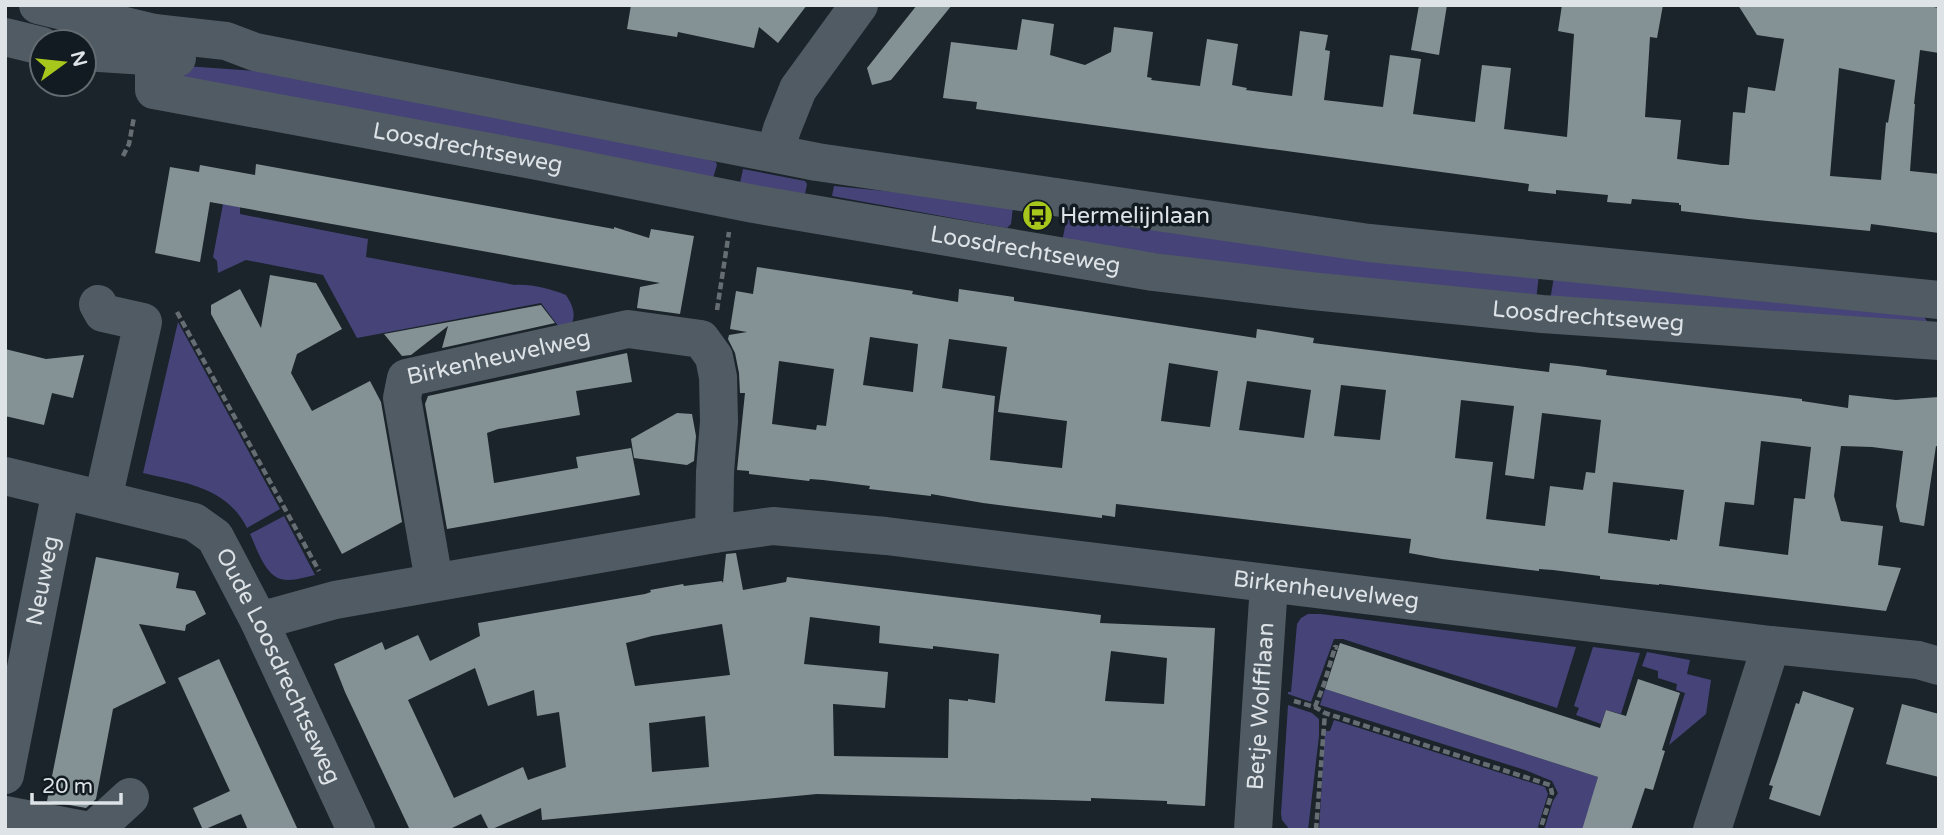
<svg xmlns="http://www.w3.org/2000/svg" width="1944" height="835" font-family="'Varela Round',sans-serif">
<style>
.green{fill:#464379}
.building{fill:#849296;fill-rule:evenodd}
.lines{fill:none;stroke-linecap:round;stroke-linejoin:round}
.path{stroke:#666e73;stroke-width:4.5;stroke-dasharray:7 3.5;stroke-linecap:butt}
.minor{stroke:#515b63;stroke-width:38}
.labels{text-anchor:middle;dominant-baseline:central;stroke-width:7;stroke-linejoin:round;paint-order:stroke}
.street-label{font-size:23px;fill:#dde3e7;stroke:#121b21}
.poi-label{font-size:23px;fill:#dde3e7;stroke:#121b21;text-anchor:start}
</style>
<rect width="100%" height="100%" fill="#1b242a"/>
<path class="green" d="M 171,65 L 300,74 L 651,144 L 716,162 L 717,165 L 713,178 L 181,83 Z
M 743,169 L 805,181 L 807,184 L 805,194 L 740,183 Z
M 834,186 L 965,199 L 1013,207 L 1011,224 L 1007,228 L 832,196 Z
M 223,204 L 240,207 L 240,214 L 368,239 L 366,257 L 515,285 C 532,284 550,289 566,295 C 573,306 577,315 570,327 L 559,327 L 541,303 L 357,338 L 323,275 L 246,260 L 218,273 L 217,261 L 213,257 Z
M 1067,217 L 1539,274 L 1536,301 L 1062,242 Z
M 1554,277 L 1922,314 L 1927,321 L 1926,329 L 1549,306 Z
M 178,322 L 280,509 L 247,528 C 226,486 184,483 143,473 Z
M 284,516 L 315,575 C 305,577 292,582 281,579 C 264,574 257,548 250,534 Z
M 1308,614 L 1321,614 L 1576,647 L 1557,708 L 1343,639 L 1334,639 L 1311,702 L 1288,694 L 1288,692 L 1291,692 L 1297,624 L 1301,618 Z
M 1593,647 L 1640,653 L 1621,714 L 1606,710 L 1601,724 L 1576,715 L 1579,708 L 1574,706 Z
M 1647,652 L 1690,660 L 1687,674 L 1711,680 L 1706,714 L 1669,745 L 1685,693 L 1676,690 L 1677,684 L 1658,678 L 1658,671 L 1642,666 Z
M 1325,689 L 1598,777 L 1583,830 L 1544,830 L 1553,801 L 1558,793 L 1552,781 L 1525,770 L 1320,705 Z
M 1288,705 L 1312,713 L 1319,719 L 1319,736 L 1308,830 L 1290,830 L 1282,820 L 1281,814 Z
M 1334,720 L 1545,787 L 1548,794 L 1537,830 L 1319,830 L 1325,731 L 1330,731 Z"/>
<path class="building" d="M 631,5 L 807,5 L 778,43 L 759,27 L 754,48 L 678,32 L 677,37 L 627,29 Z
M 917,5 L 952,5 L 891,80 L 872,85 L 867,68 Z
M 1419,5 L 1447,5 L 1439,55 L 1411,50 Z
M 1562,5 L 1663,5 L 1657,38 L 1650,37 L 1645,117 L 1681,120 L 1677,159 L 1722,165 L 1729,165 L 1733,112 L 1745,113 L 1748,87 L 1775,91 L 1784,39 L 1757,35 L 1738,5 L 1923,5 L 1939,8 L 1939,53 L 1920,50 L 1914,104 L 1915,104 L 1910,171 L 1939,174 L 1939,233 L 1871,224 L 1870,231 L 1748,219 L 1681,211 L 1681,205 L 1679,205 L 1679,203 L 1632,199 L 1631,204 L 1607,202 L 1608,195 L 1556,190 L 1556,194 L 1528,191 L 1529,184 L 976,109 L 977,102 L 943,98 L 951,42 L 1017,50 L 1022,19 L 1054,24 L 1050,55 L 1085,65 L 1111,52 L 1114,27 L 1153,32 L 1147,77 L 1152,78 L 1151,80 L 1200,86 L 1207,39 L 1238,44 L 1232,85 L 1247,88 L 1246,90 L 1292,96 L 1300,31 L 1328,35 L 1325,50 L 1330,51 L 1324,100 L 1383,107 L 1390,55 L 1421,59 L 1413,114 L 1475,122 L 1482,65 L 1511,68 L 1504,129 L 1567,137 L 1574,34 L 1558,31 ZM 1839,68 L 1895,80 L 1888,123 L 1886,122 L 1881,180 L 1830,176 Z
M 256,164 L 614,229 L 614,227 L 649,238 L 651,229 L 694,236 L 680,314 L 637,308 L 640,287 L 660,283 L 210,202 L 200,262 L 155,253 L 170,167 L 199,172 L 200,165 L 255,175 Z
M 757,267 L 913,291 L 912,294 L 958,302 L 959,289 L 1014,297 L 1014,301 L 1256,338 L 1257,329 L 1314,338 L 1313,343 L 1549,372 L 1550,363 L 1578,366 L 1607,370 L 1606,375 L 1802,399 L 1802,401 L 1848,408 L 1849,395 L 1896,400 L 1939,397 L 1939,447 L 1936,446 L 1924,526 L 1900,522 L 1896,506 L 1903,451 L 1872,447 L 1841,446 L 1834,496 L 1841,521 L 1883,526 L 1878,565 L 1901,568 L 1886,611 L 1659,584 L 1659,585 L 1600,579 L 1600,576 L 1553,570 L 1539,569 L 1539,571 L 1442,559 L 1409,553 L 1411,539 L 1116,504 L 1115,517 L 1102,515 L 1102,518 L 983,503 L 931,494 L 931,496 L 869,489 L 870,486 L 823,480 L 810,479 L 809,481 L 749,474 L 749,471 L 737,470 L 745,393 L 740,393 L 739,373 L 735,353 L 728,339 L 729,335 L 747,332 L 730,329 L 736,291 L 753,294 ZM 870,337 L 918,344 L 913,392 L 863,385 ZM 949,339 L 1007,347 L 998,412 L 1067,421 L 1062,468 L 990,460 L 995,396 L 942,388 ZM 779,361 L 834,369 L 826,426 L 817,425 L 816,430 L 772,424 ZM 1169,363 L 1218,371 L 1210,427 L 1161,421 ZM 1247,381 L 1311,390 L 1304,438 L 1239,430 ZM 1341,385 L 1386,390 L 1380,440 L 1334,436 ZM 1461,400 L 1514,406 L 1505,475 L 1534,479 L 1542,413 L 1601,420 L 1595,473 L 1586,472 L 1583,490 L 1550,486 L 1545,526 L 1486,519 L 1493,462 L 1455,458 ZM 1761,441 L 1811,447 L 1805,499 L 1794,498 L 1788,555 L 1719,546 L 1725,502 L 1754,505 ZM 1613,482 L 1684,490 L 1677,540 L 1670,539 L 1670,541 L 1608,533 Z
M 270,275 L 316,283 L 342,329 L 297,354 L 291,373 L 312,411 L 370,381 L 381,402 L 402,522 L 342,554 L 211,314 L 211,305 L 240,289 L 261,328 Z
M 541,305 L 555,323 L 442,348 L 448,326 L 411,355 L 402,356 L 384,334 Z
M 5,349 L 46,359 L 84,355 L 73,398 L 52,393 L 44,425 L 5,416 Z
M 627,353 L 632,382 L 576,391 L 580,415 L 498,429 L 487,433 L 494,483 L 578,468 L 576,457 L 631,448 L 640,495 L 447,529 L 425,404 L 428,396 Z
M 677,413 L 692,414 L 696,436 L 694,461 L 687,465 L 634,458 L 631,439 Z
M 736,553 L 743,590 L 786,582 L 787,577 L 1101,615 L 1100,623 L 1215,628 L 1205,806 L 1167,804 L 1167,801 L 1091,798 L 1091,801 L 817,794 L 542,820 L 541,808 L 490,830 L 489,830 L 481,814 L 448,830 L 410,830 L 345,692 L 334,664 L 382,642 L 385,650 L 418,635 L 430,661 L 480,636 L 478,623 L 645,594 L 651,592 L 650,590 L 683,584 L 684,586 L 722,581 L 723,583 L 726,554 ZM 810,617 L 880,626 L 879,643 L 933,649 L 933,646 L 999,654 L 995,703 L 968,699 L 968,701 L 949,699 L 948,758 L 834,756 L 833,704 L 885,708 L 888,672 L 804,664 ZM 722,624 L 730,675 L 635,686 L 626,643 L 652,636 ZM 1111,651 L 1167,658 L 1164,704 L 1105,701 ZM 475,668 L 488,706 L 534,690 L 537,716 L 559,712 L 566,767 L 528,780 L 523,767 L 454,798 L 408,700 ZM 705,716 L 709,767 L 652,772 L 649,723 Z
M 96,557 L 179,573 L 176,588 L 195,591 L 206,614 L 186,625 L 185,631 L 139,624 L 166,683 L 113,709 L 96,799 L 86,808 L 47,801 Z
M 1340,643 L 1600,728 L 1606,710 L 1626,716 L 1638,679 L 1680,693 L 1662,750 L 1665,751 L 1653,790 L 1645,788 L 1631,830 L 1582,830 L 1598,777 L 1325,689 Z
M 219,659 L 267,763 L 298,830 L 248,830 L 241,814 L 203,830 L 193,808 L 230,791 L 178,678 Z
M 1803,691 L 1854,708 L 1820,816 L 1769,799 L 1773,786 L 1769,785 L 1778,759 L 1796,703 L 1799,704 Z
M 1902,704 L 1939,714 L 1939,777 L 1886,764 Z"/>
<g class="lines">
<path class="path" d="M 123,156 L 129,144 L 134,117
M 717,310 L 729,232
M 177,312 L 319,571
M 1294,701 L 1315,707 L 1325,713 L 1550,785 L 1552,793 L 1540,830
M 1315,707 L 1324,684 L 1335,647 L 1338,648
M 1316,830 L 1325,713"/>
<g class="minor">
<path d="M 38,5 L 154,33 L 226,41 L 255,52 L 817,162 L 1369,243 L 1939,300"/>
<path id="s1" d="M 154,33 L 154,90 L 543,162 L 754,204 L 1153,272 L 1311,291 L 1542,314 L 1939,341"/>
<path d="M 5,37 L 42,46"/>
<path d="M 84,52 L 177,58"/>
<path d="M 775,153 L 782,129 L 798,89 L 859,5"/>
<path d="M 98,304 L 103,313 L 143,322 L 103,499"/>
<path id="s2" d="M 5,476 L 194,522 L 215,537 L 259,621 L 356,830"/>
<path id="s3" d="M 434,581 L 402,398 L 406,378 L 628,329 L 701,339 L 714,357 L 718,377 L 719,422 L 715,472 L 714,534"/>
<path id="s4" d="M 259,621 L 335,600 L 714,534 L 773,526 L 886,536 L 1462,607 L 1771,645 L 1918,660 L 1939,666"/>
<path id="s5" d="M 5,775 L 61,490"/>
<path d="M 5,815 L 84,830"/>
<path d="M 94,830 L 130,797"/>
<path id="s6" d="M 1253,830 L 1269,584"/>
<path d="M 1712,830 L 1771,645"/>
</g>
</g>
<defs>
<symbol id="bus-disc" viewBox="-11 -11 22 22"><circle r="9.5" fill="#a8c71c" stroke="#121b21"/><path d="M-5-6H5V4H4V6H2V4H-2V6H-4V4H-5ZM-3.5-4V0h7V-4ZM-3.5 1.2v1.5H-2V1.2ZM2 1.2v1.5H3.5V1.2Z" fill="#111"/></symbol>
</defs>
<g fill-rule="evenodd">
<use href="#bus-disc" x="1020" y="198" width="35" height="35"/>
</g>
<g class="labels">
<g class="street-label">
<text stroke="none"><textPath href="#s1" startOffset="376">Loosdrechtseweg</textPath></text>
<text stroke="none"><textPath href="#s1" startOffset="943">Loosdrechtseweg</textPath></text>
<text stroke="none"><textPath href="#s1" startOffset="1510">Loosdrechtseweg</textPath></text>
<text stroke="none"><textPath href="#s3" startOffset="301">Birkenheuvelweg</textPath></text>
<text stroke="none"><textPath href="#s5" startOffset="198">Neuweg</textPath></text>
<text stroke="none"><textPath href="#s4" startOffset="1080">Birkenheuvelweg</textPath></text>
<text stroke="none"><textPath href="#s2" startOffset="364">Oude Loosdrechtseweg</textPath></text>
<text stroke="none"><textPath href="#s6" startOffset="124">Betje Wolfflaan</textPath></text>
</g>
<g class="poi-label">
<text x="1060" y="216">Hermelijnlaan</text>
</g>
</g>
<rect width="1944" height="835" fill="none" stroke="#dde3e7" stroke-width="14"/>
<g transform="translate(63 63) rotate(75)"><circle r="33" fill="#121b21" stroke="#636b70" stroke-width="2"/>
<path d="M0-5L12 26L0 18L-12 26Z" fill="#a8c71c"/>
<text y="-10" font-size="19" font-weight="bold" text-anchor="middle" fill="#dde3e7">N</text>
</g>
<path d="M32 793v10h89v-10" fill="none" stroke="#dde3e7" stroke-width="3.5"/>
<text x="42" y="793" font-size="21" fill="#dde3e7" stroke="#121b21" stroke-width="5" paint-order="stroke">20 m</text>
</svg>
